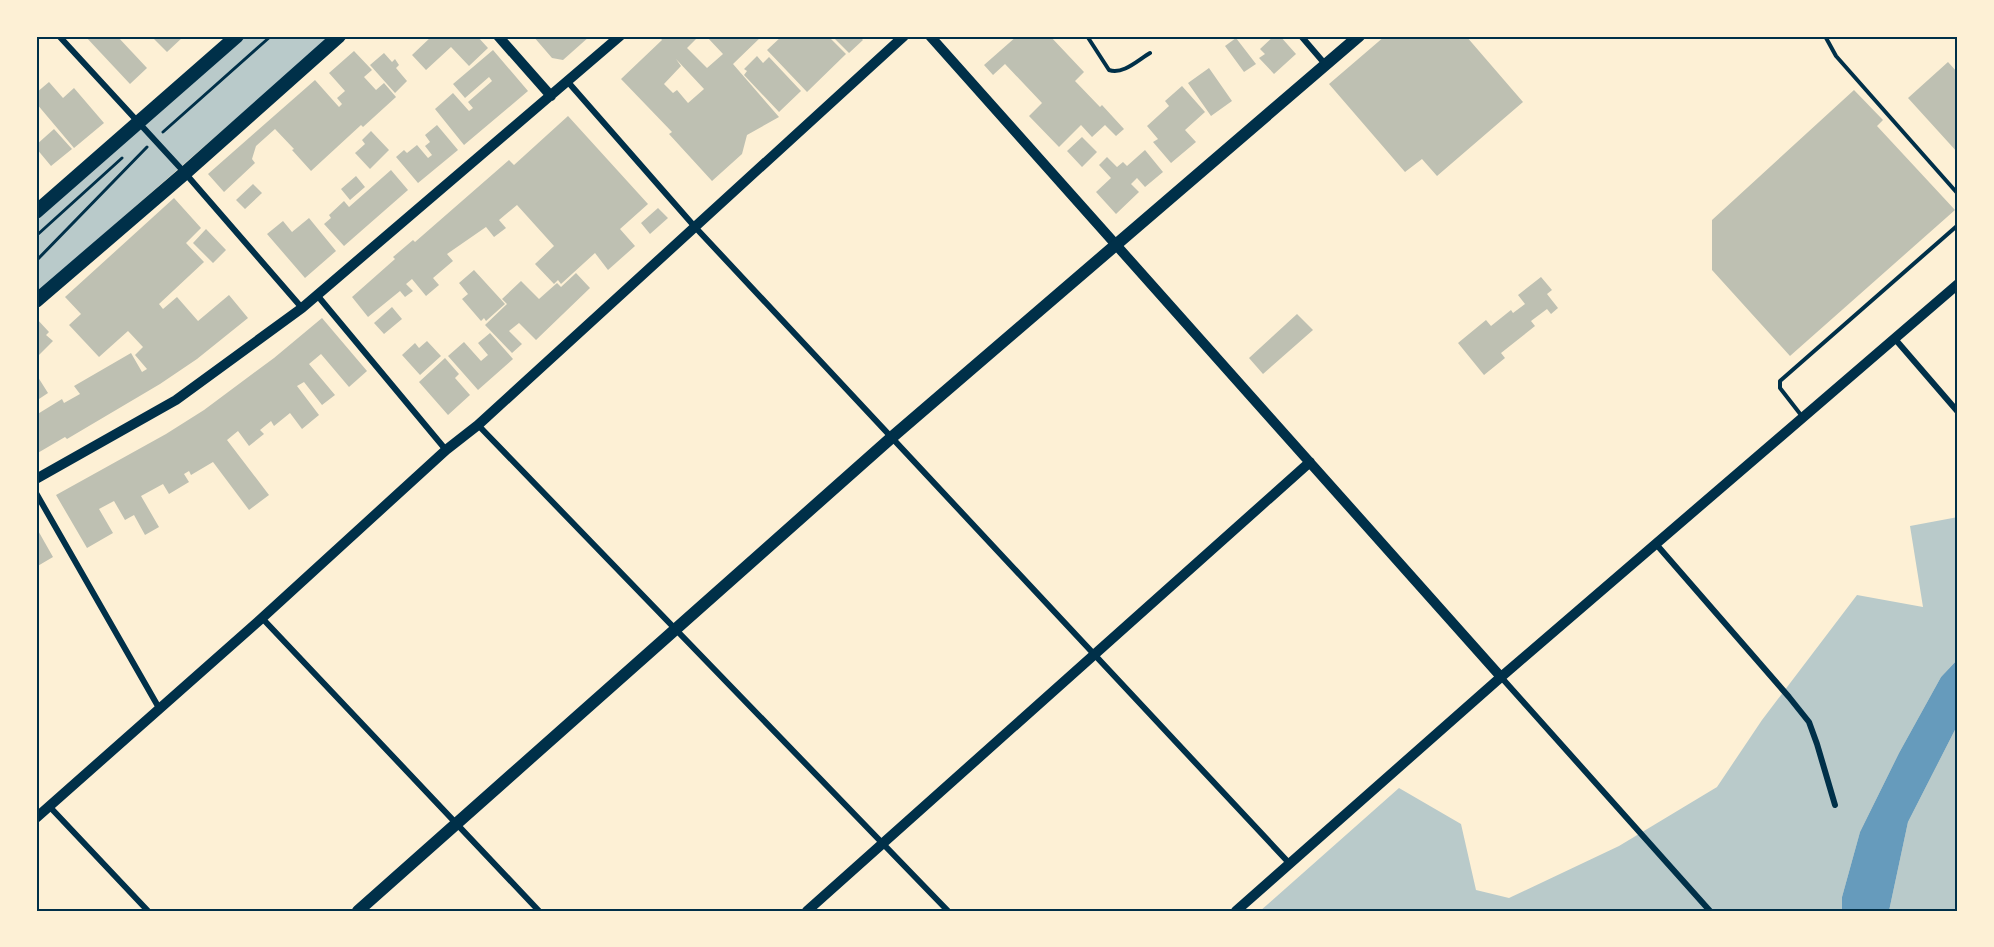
<svg xmlns="http://www.w3.org/2000/svg" width="1994" height="947" font-family="'Varela Round',sans-serif">
<style>
.green{fill:#b9caca}
.water{fill:#669bbc}
.building{fill:#bec0b2;fill-rule:evenodd}
.lines{fill:none;stroke-linecap:round;stroke-linejoin:round}
.path{stroke:#003049;stroke-width:3}
.service{stroke:#003049;stroke-width:4}
.minor{stroke:#003049;stroke-width:6}
.tertiary{stroke:#003049;stroke-width:10}
.secondary{stroke:#003049;stroke-width:12}
.primary{stroke:#003049;stroke-width:14}
.neatline{fill:none;stroke:#003049;stroke-width:2}
</style>
<rect width="100%" height="100%" fill="#fdf0d5"/>
<path class="green" d="M 242,36 L 331,36 L 36,293 L 36,215 Z
M 1958,517 L 1958,659 L 1941,677 L 1899,753 L 1860,832 L 1842,897 L 1842,911 L 1260,911 L 1399,788 L 1461,824 L 1476,890 L 1509,898 L 1619,846 L 1717,787 L 1762,720 L 1857,595 L 1923,607 L 1910,526 Z
M 1958,724 L 1958,911 L 1889,911 L 1908,822 Z"/>
<path class="water" d="M 1958,659 L 1958,724 L 1908,822 L 1889,911 L 1842,911 L 1842,897 L 1860,832 L 1899,753 L 1941,677 Z"/>
<path class="building" d="M 85,36 L 117,36 L 147,68 L 130,84 Z
M 151,36 L 184,36 L 167,52 Z
M 432,36 L 477,36 L 488,48 L 469,66 L 451,47 L 426,70 L 412,55 Z
M 533,36 L 590,36 L 563,60 L 552,58 Z
M 659,36 L 699,36 L 687,48 L 707,68 L 723,54 L 706,36 L 762,36 L 733,64 L 779,117 L 747,135 L 742,154 L 712,181 L 669,134 L 672,132 L 621,79 L 662,40 ZM 676,59 L 704,89 L 688,103 L 677,90 L 673,93 L 664,84 L 681,66 Z
M 782,36 L 828,36 L 846,54 L 807,92 L 767,50 Z
M 832,36 L 859,36 L 863,40 L 849,53 Z
M 1017,36 L 1050,36 L 1084,72 L 1075,81 L 1100,107 L 1102,105 L 1124,129 L 1116,136 L 1105,125 L 1092,137 L 1081,125 L 1059,147 L 1029,116 L 1042,103 L 1005,64 L 993,75 L 984,65 Z
M 1274,36 L 1280,36 L 1296,54 L 1274,74 L 1259,58 L 1265,54 L 1260,49 Z
M 1385,36 L 1466,36 L 1523,102 L 1437,176 L 1422,159 L 1405,172 L 1329,84 Z
M 1236,38 L 1256,64 L 1244,72 L 1225,46 Z
M 493,50 L 528,91 L 464,145 L 435,109 L 453,93 L 469,111 L 473,108 L 468,102 L 492,81 L 489,77 L 465,98 L 453,84 Z
M 354,51 L 372,70 L 364,77 L 376,90 L 384,83 L 396,97 L 363,127 L 361,125 L 311,171 L 292,150 L 294,149 L 275,129 L 256,146 L 252,159 L 255,163 L 224,192 L 208,174 L 315,80 L 339,107 L 342,104 L 337,98 L 345,91 L 329,73 Z
M 384,53 L 392,62 L 395,59 L 399,65 L 396,68 L 407,81 L 395,93 L 370,65 Z
M 757,56 L 763,63 L 769,57 L 801,91 L 779,112 L 744,75 L 747,71 L 744,69 Z
M 1948,62 L 1958,73 L 1958,153 L 1908,98 Z
M 1209,68 L 1232,101 L 1211,116 L 1188,83 Z
M 49,82 L 63,98 L 74,88 L 104,123 L 74,148 L 36,103 L 36,93 Z
M 1182,86 L 1205,112 L 1185,130 L 1196,142 L 1171,163 L 1153,142 L 1158,139 L 1147,126 L 1169,106 L 1165,101 Z
M 1854,90 L 1883,120 L 1877,126 L 1955,210 L 1790,356 L 1712,270 L 1712,220 Z
M 568,116 L 648,204 L 620,229 L 635,246 L 608,270 L 595,253 L 561,284 L 558,280 L 554,284 L 535,264 L 554,246 L 517,205 L 499,220 L 506,228 L 494,237 L 486,227 L 447,254 L 453,261 L 433,278 L 439,285 L 426,296 L 412,279 L 406,284 L 413,291 L 405,297 L 400,291 L 368,317 L 352,297 L 395,259 L 393,257 L 413,240 L 415,242 L 509,160 L 514,165 Z
M 437,125 L 458,150 L 418,183 L 396,157 L 404,150 L 407,153 L 417,145 L 428,158 L 432,155 L 425,146 L 430,142 L 425,135 Z
M 54,129 L 72,149 L 51,166 L 36,148 L 36,145 Z
M 371,131 L 389,150 L 370,169 L 355,153 L 365,144 L 362,140 Z
M 1082,137 L 1097,152 L 1082,167 L 1067,151 Z
M 1145,150 L 1163,172 L 1145,187 L 1137,178 L 1131,184 L 1139,192 L 1116,214 L 1096,192 L 1111,178 L 1099,165 L 1107,157 L 1117,167 L 1123,162 L 1127,166 Z
M 391,170 L 408,190 L 344,246 L 324,224 L 331,218 L 329,215 L 344,201 L 349,207 Z
M 356,176 L 365,187 L 350,200 L 341,189 Z
M 253,184 L 262,193 L 245,209 L 236,200 Z
M 174,198 L 201,228 L 186,243 L 204,262 L 159,304 L 163,309 L 177,297 L 198,321 L 229,295 L 248,318 L 197,359 L 160,384 L 67,439 L 65,437 L 36,454 L 36,415 L 62,399 L 64,403 L 80,394 L 74,386 L 131,353 L 142,372 L 147,369 L 135,355 L 143,347 L 128,331 L 99,357 L 69,325 L 81,314 L 65,297 Z
M 658,208 L 668,218 L 650,234 L 641,223 Z
M 309,218 L 336,251 L 305,278 L 267,234 L 283,221 L 292,232 Z
M 206,229 L 226,250 L 213,263 L 193,243 Z
M 474,270 L 505,304 L 486,321 L 484,318 L 481,321 L 462,299 L 468,294 L 459,283 Z
M 576,273 L 590,288 L 536,340 L 519,323 L 509,331 L 522,344 L 512,353 L 485,325 L 507,304 L 502,299 L 521,281 L 539,299 L 557,283 L 561,287 Z
M 1541,277 L 1552,290 L 1547,294 L 1558,308 L 1551,314 L 1547,309 L 1531,321 L 1535,326 L 1501,353 L 1505,358 L 1484,375 L 1458,343 L 1486,320 L 1491,326 L 1511,310 L 1513,313 L 1525,304 L 1518,295 Z
M 392,307 L 402,319 L 384,334 L 374,323 Z
M 1297,314 L 1313,330 L 1263,374 L 1249,358 Z
M 36,318 L 49,332 L 46,335 L 53,341 L 36,358 Z
M 322,318 L 367,371 L 349,387 L 321,354 L 309,364 L 335,395 L 322,405 L 304,382 L 297,386 L 319,415 L 302,429 L 290,413 L 274,426 L 271,421 L 260,430 L 264,434 L 249,446 L 238,431 L 227,440 L 269,495 L 249,510 L 213,462 L 191,475 L 189,471 L 184,474 L 189,482 L 169,494 L 163,484 L 141,496 L 159,527 L 145,535 L 134,515 L 125,520 L 114,501 L 99,509 L 113,533 L 87,548 L 56,495 L 166,434 L 204,410 L 274,358 Z
M 490,333 L 513,359 L 478,390 L 448,356 L 464,342 L 481,361 L 488,355 L 478,343 Z
M 427,341 L 441,356 L 420,375 L 402,355 L 415,343 L 419,348 Z
M 445,358 L 459,374 L 455,378 L 470,395 L 448,415 L 419,382 Z
M 36,374 L 48,393 L 36,401 Z
M 36,527 L 53,557 L 36,567 Z"/>
<g class="lines">
<path class="path" d="M 163,132 L 271,36
M 36,236 L 122,158
M 36,261 L 147,147"/>
<path class="service" d="M 1087,36 L 1109,70 C 1123,75 1138,60 1150,53
M 1825,36 L 1836,56 L 1958,194
M 1801,415 L 1780,388 L 1780,381 L 1958,225"/>
<path class="minor" d="M 59,36 L 185,173 L 302,308
M 1301,36 L 1325,64
M 568,82 L 695,227 L 1290,864
M 317,295 L 446,450
M 1895,339 L 1958,412
M 478,425 L 948,911
M 36,493 L 159,708
M 1656,544 L 1789,697 L 1809,722 L 1817,744 L 1835,805
M 262,618 L 539,911
M 1501,677 L 1710,911
M 49,806 L 148,911"/>
<path class="tertiary" d="M 498,36 L 551,96
M 930,36 L 1501,677
M 36,479 L 176,400 L 302,308 L 620,36
M 36,818 L 262,618 L 446,450 L 478,425 L 904,36
M 807,911 L 1310,462
M 1236,911 L 1501,677 L 1958,284"/>
<path class="secondary" d="M 358,911 L 891,438 L 1359,36"/>
<path class="primary" d="M 36,212 L 237,36
M 36,301 L 185,173 L 339,36"/>
</g>
<rect width="1994" height="947" fill="none" stroke="#fdf0d5" stroke-width="75"/>
<rect x="38" y="38" width="1918" height="872" class="neatline"/>
</svg>
